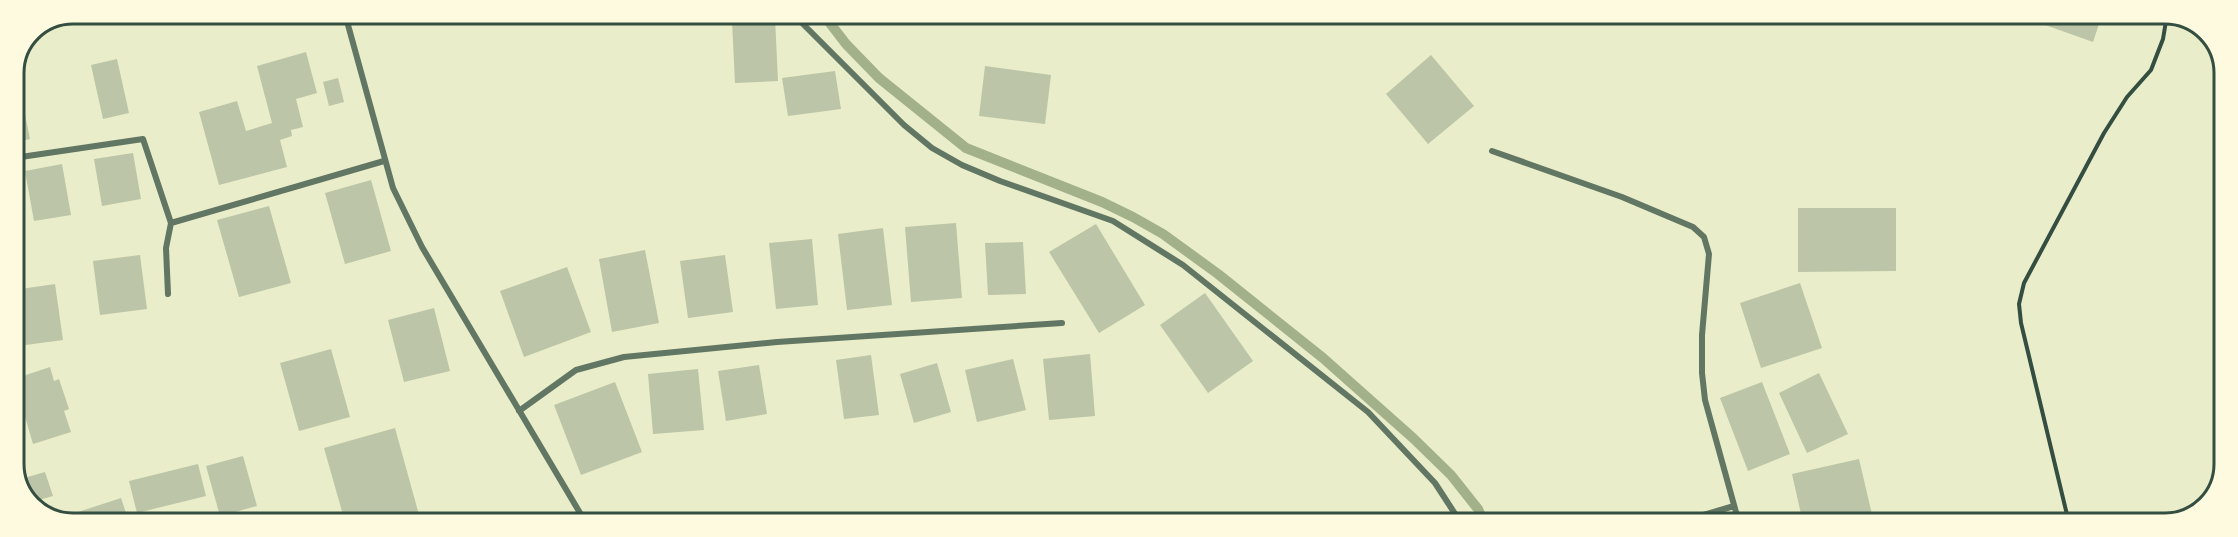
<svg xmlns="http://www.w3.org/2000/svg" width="2238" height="537" font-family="'PT Sans Narrow',sans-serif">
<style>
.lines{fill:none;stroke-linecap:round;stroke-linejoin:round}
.stream{stroke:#a3b18a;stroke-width:10}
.building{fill:#bcc5a7}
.path{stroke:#344e41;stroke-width:4}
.minor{stroke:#617663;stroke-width:6}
.rim{fill:none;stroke:#344e41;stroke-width:3}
</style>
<rect width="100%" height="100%" fill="#e9edc9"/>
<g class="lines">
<path class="stream" d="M 823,14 L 846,44 L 879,78 L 966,148 L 1102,202 L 1133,217 L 1163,234 L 1218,274 L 1323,358 L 1413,438 L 1451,475 L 1478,509 L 1484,523"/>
</g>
<path class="building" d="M 2017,15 L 2102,15 L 2093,42 Z
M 775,18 L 778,81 L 735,83 L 732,21 Z
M 306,52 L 317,93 L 296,99 L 303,127 L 291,130 L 292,136 L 280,140 L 287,167 L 219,185 L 199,112 L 237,101 L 246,131 L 272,123 L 257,66 Z
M 1431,55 L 1474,106 L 1428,144 L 1386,94 Z
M 117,59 L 129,113 L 103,119 L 91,65 Z
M 985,66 L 1051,75 L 1045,124 L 979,116 Z
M 835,71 L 841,109 L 788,116 L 782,78 Z
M 17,75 L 30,139 L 14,143 L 14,76 Z
M 338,78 L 344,102 L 329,106 L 323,82 Z
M 133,153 L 141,199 L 102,206 L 94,159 Z
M 62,164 L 71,215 L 34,221 L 25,171 Z
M 371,180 L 391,251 L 345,264 L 325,193 Z
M 269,206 L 291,283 L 239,297 L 217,220 Z
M 1798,208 L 1896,208 L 1896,271 L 1798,272 Z
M 956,223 L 962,298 L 911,302 L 905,227 Z
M 1096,224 L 1145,305 L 1099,333 L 1049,252 Z
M 883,228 L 892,305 L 847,310 L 838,234 Z
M 812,239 L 818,305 L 776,309 L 769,243 Z
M 1023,242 L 1026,294 L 988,295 L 985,243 Z
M 645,250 L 659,323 L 612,332 L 599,259 Z
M 140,255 L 147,309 L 100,315 L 93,261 Z
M 725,255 L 733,312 L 688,318 L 680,261 Z
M 567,267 L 591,332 L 524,357 L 500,291 Z
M 1800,283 L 1822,348 L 1761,368 L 1740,303 Z
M 55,284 L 63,340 L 18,346 L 14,317 L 14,290 Z
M 1205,293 L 1253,361 L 1208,393 L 1160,325 Z
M 434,308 L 450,371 L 404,382 L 388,320 Z
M 331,349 L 350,417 L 299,431 L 280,363 Z
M 1090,354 L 1095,416 L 1049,420 L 1043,359 Z
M 871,355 L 879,415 L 844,419 L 836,360 Z
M 1013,359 L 1026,410 L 977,422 L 965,370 Z
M 937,363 L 951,412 L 914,423 L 900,374 Z
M 759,365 L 767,414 L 726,421 L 718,371 Z
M 50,367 L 54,381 L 59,379 L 69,409 L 64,411 L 71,432 L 33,444 L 14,379 Z
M 698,369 L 704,430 L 653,434 L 648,374 Z
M 1819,373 L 1848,434 L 1807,453 L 1779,393 Z
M 615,382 L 642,452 L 581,475 L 554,405 Z
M 1762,382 L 1790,454 L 1748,471 L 1720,398 Z
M 395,428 L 421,522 L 345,522 L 324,448 Z
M 243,456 L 257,506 L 220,516 L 206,466 Z
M 1859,459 L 1874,523 L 1803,523 L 1792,474 Z
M 198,464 L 206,496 L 137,513 L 129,481 Z
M 45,472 L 53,496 L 32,502 L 24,478 Z
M 121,498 L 129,522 L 75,522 L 72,514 Z"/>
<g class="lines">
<path class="path" d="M 2069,523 L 2021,323 L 2019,304 L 2024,283 L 2104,133 L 2127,97 L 2151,70 L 2163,39 L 2167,15"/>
<path class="minor" d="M 345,14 L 393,188 L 422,247 L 586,523
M 793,14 L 904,125 L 932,148 L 962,165 L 1000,181 L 1113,221 L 1183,265 L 1368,412 L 1435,483 L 1461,523
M 1492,151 L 1622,197 L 1693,227 L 1704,237 L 1709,254 L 1702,335 L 1702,373 L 1705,400 L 1739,523
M 14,158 L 143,139 L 171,223
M 168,294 L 166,248 L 171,223 L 384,161
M 519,411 L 576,370 L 624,357 L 777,342 L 1062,323
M 282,522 L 307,516 L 309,522
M 1676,523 L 1734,506"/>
</g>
<path d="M0 0H2238V537H0ZM73 24H2165A49 49 0 0 1 2214 73V464A49 49 0 0 1 2165 513H73A49 49 0 0 1 24 464V73A49 49 0 0 1 73 24Z" fill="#fefae0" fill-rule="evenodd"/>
<path class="rim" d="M73 24H2165A49 49 0 0 1 2214 73V464A49 49 0 0 1 2165 513H73A49 49 0 0 1 24 464V73A49 49 0 0 1 73 24Z"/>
</svg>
